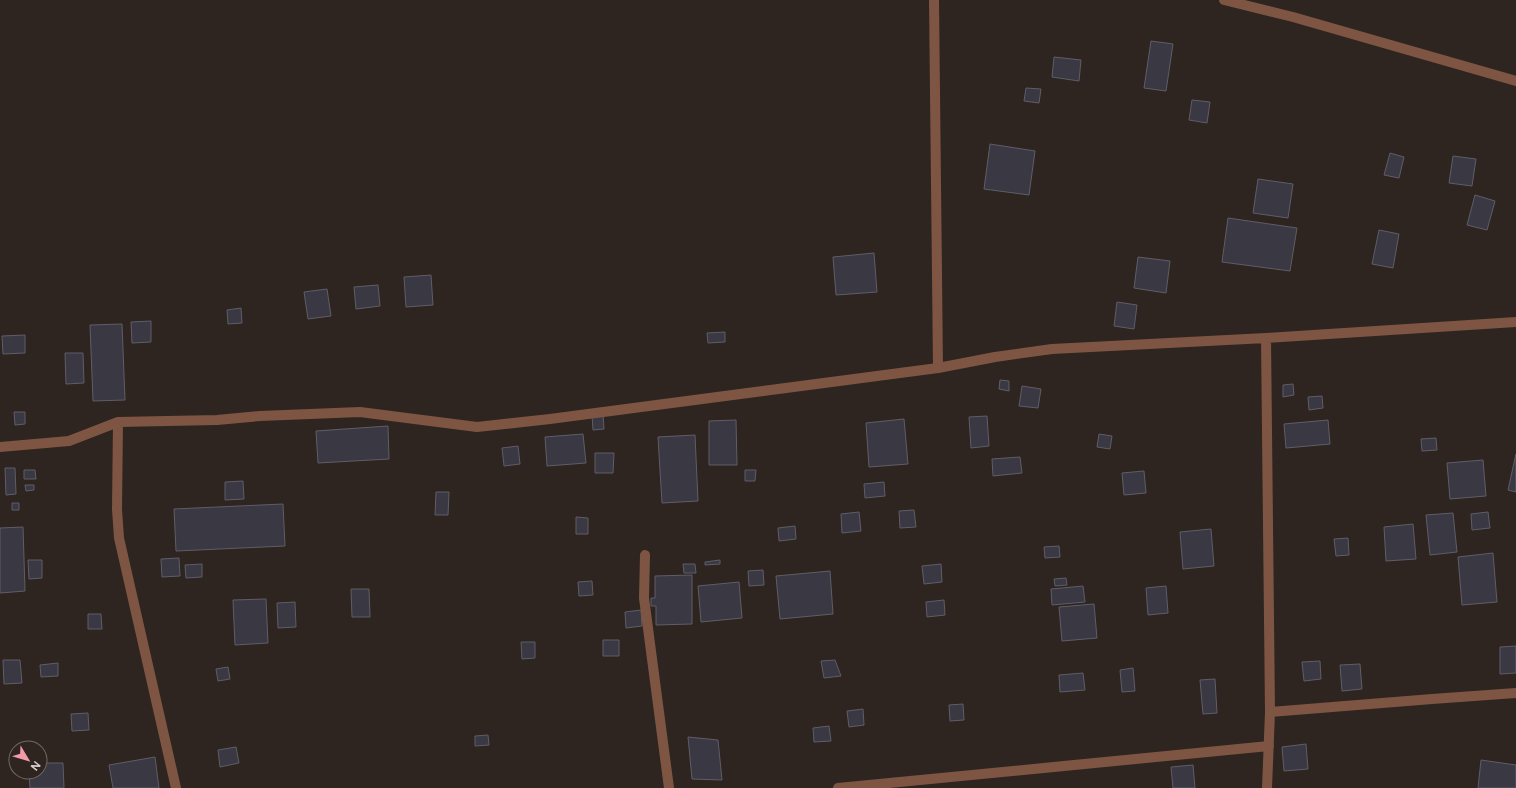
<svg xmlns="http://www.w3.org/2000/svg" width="1516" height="788" font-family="Figtree,sans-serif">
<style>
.building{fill:#3a3842;stroke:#5f5d68}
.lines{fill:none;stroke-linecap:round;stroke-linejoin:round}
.street{stroke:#7e5543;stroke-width:10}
</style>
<rect width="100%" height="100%" fill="#2e2520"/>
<path class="building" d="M 1151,41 L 1173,44 L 1166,91 L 1144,88 Z
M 1054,57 L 1081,60 L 1079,81 L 1052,77 Z
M 1026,88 L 1041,89 L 1039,103 L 1024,101 Z
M 1192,100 L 1210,102 L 1207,123 L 1189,120 Z
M 990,144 L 1035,151 L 1029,195 L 984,189 Z
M 1390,153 L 1404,157 L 1399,178 L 1384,175 Z
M 1453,156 L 1476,159 L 1472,186 L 1449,183 Z
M 1258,179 L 1293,184 L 1288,218 L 1253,213 Z
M 1475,195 L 1495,201 L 1487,230 L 1467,225 Z
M 1228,218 L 1297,228 L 1290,271 L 1222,262 Z
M 1379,230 L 1399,234 L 1393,268 L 1372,264 Z
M 874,253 L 877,292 L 836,295 L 833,257 Z
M 1138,257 L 1170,261 L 1166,293 L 1134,288 Z
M 431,275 L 433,305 L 406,307 L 404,277 Z
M 378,285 L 380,306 L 356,309 L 354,287 Z
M 327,289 L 331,316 L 308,319 L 304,292 Z
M 1117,302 L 1137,305 L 1134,329 L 1114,326 Z
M 241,308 L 242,323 L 228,324 L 227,310 Z
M 151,321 L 151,342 L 132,343 L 131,322 Z
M 122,324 L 125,400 L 93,401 L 90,325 Z
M 725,332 L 725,342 L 708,343 L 707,333 Z
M 25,335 L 25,353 L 3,354 L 2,336 Z
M 65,353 L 83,353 L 84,383 L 66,384 Z
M 1000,380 L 1009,381 L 1009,391 L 999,389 Z
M 1293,384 L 1294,395 L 1283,397 L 1283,385 Z
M 1022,386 L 1041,389 L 1038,408 L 1019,406 Z
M 1322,396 L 1323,408 L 1309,410 L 1308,397 Z
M 14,412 L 25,412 L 25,424 L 15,425 Z
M 603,414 L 604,429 L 593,430 L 592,415 Z
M 987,416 L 989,446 L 971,448 L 969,417 Z
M 904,419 L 908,464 L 869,467 L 866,423 Z
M 736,420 L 737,465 L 709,465 L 709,421 Z
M 1328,420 L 1330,444 L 1286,448 L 1284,424 Z
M 388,426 L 389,459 L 318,463 L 316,431 Z
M 583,434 L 586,463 L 547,466 L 545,437 Z
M 1099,434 L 1112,436 L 1110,449 L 1097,447 Z
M 695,435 L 698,501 L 662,503 L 658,437 Z
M 1436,438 L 1437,450 L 1422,451 L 1421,439 Z
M 518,446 L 520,464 L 504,466 L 502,448 Z
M 595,453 L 614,453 L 613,473 L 595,473 Z
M 1516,454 L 1516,492 L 1508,490 Z
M 1020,457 L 1022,473 L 993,476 L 992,459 Z
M 1483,460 L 1486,496 L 1450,499 L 1447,463 Z
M 5,468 L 15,468 L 16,494 L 6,495 Z
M 24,470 L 35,470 L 36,479 L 24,479 Z
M 745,470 L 756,470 L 755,481 L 745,481 Z
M 1144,471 L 1146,493 L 1124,495 L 1122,473 Z
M 243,481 L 244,499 L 225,500 L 225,482 Z
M 884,482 L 885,496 L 865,498 L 864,484 Z
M 25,485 L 34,485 L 34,490 L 26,491 Z
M 436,492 L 449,492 L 448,515 L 435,515 Z
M 12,503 L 19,503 L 19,510 L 12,510 Z
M 283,504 L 285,546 L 176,551 L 174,509 Z
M 914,510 L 916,527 L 900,528 L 899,511 Z
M 859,512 L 861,531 L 842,533 L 841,514 Z
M 1488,512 L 1490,528 L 1472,530 L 1471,514 Z
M 1453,513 L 1457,552 L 1430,555 L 1426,515 Z
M 576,517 L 588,518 L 588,534 L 576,534 Z
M 1413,524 L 1416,559 L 1386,561 L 1384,527 Z
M 795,526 L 796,539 L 779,541 L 778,528 Z
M 23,527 L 25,591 L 0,593 L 0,528 Z
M 1211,529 L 1214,566 L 1183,569 L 1180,532 Z
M 1348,538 L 1349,555 L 1336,556 L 1334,539 Z
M 1059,546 L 1060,557 L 1045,558 L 1044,547 Z
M 1493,553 L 1497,602 L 1462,605 L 1458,557 Z
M 179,558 L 180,576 L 162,577 L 161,559 Z
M 28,560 L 42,560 L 42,578 L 29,579 Z
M 720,560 L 720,564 L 705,565 L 705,562 Z
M 202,564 L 202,577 L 186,578 L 185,565 Z
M 683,564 L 695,564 L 696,573 L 684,573 Z
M 941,564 L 942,582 L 924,584 L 922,566 Z
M 763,570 L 764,585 L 749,586 L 748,571 Z
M 830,571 L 833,614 L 780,619 L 776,576 Z
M 692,575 L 692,624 L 656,625 L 656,606 L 651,606 L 651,598 L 655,598 L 655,576 Z
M 1066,578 L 1067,585 L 1055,586 L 1054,579 Z
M 592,581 L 593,595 L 579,596 L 578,582 Z
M 739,582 L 742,618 L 701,622 L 698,586 Z
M 1083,586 L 1085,602 L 1052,605 L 1051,589 Z
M 1166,586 L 1168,613 L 1148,615 L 1146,588 Z
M 351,589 L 369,589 L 370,617 L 352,617 Z
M 266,599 L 268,643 L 235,645 L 233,600 Z
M 944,600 L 945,615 L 927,617 L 926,602 Z
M 295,602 L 296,627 L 278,628 L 277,603 Z
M 1094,604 L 1097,638 L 1062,641 L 1059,607 Z
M 641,610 L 642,626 L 626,628 L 625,612 Z
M 88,614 L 101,614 L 102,629 L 88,629 Z
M 603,640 L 619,640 L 619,656 L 603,656 Z
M 521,642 L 535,642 L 535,658 L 522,659 Z
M 1516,646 L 1516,673 L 1500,674 L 1500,647 Z
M 3,660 L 20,660 L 22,683 L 4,684 Z
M 835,660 L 841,676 L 824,678 L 821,661 Z
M 1320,661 L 1321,679 L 1304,681 L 1302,662 Z
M 58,663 L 58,676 L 41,677 L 40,665 Z
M 1360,664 L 1362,689 L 1342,691 L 1340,665 Z
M 228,667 L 230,679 L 218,681 L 216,669 Z
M 1133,668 L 1135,691 L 1122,692 L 1120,670 Z
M 1083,673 L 1085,690 L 1060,692 L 1059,675 Z
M 1215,679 L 1217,713 L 1203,714 L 1200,680 Z
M 963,704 L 964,720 L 950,721 L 949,705 Z
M 863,709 L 864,725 L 849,727 L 847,711 Z
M 88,713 L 89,730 L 72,731 L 71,714 Z
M 829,726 L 831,741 L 814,742 L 813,728 Z
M 488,735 L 489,745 L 475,746 L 475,736 Z
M 688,737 L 718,740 L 722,780 L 692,779 Z
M 1306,744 L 1308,769 L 1284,771 L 1282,747 Z
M 236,747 L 239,763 L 220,767 L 218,750 Z
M 155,757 L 159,788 L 113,788 L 109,765 Z
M 1481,760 L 1516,765 L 1516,788 L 1478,788 Z
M 40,763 L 63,763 L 64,788 L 30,788 L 29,772 L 40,772 Z
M 1193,765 L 1195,788 L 1173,788 L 1171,767 Z"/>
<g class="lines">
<path class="street" d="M 934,0 L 938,368
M 1224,0 L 1293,17 L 1516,81
M 1266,338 L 1270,712 L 1267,788
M 118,422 L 117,509 L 119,538 L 176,788
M 0,447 L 69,441 L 118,422 L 217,420 L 260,416 L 360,412 L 477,427 L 550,419 L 938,368 L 995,357 L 1052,349 L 1266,338 L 1516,322
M 645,555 L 644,598 L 669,788
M 1270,712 L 1432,699 L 1516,693
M 838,788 L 1269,746"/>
</g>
<g transform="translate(28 760) rotate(128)"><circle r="19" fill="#2e2520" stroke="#726965"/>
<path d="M0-3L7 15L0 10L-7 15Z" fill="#f39aa9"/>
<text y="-6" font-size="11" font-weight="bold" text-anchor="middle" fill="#d7d0cd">N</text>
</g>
</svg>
